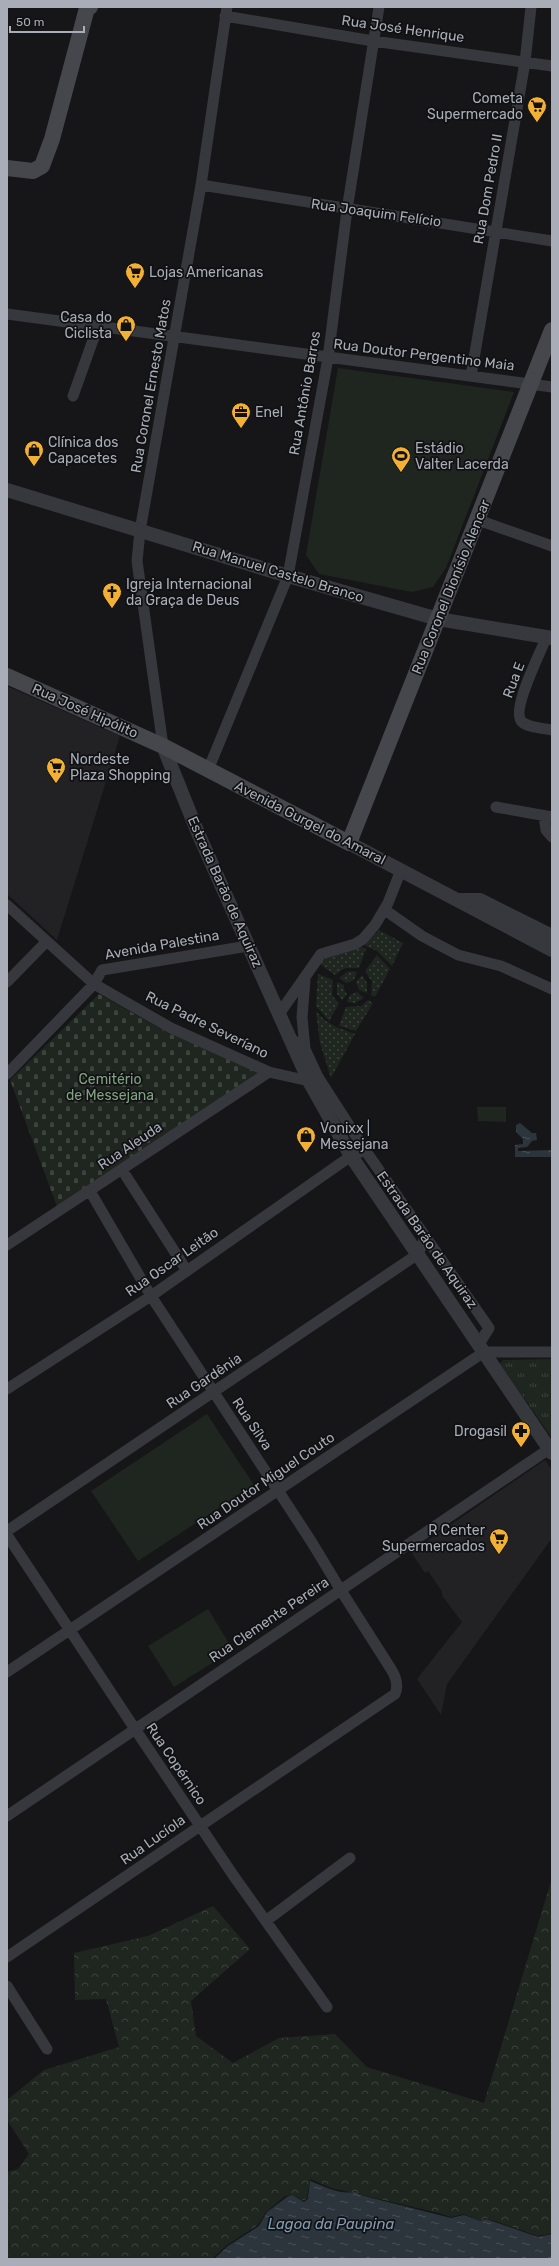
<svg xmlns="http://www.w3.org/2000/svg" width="559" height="2266" font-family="Rubik,sans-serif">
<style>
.built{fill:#222225}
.grass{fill:url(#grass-dots)}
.forest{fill:url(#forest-crowns)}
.cemetery{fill:url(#cemetery-stones)}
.park{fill:url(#park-tufts)}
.pitch{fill:#1e261f}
.water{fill:url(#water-ripples)}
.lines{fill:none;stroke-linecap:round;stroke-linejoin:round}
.minor{stroke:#37383d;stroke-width:11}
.tertiary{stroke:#37383d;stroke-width:14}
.secondary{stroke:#45474d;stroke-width:16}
.labels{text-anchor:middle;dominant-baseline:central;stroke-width:3.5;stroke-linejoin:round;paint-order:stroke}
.street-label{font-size:14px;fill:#a8adb8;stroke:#111113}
.poi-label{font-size:14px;fill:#a8adb8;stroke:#111113;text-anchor:start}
.park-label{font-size:14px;fill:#7fa381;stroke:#111113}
.water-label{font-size:15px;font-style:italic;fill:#7f9bb3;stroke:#111113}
</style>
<defs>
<pattern id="grass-dots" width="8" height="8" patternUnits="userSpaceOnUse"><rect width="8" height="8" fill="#1e261f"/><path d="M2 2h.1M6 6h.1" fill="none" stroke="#3c433d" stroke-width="1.8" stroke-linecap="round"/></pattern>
<pattern id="forest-crowns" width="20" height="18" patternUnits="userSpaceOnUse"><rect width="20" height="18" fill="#1e261f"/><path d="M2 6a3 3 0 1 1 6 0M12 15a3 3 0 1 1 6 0" fill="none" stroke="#3c433d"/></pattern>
<pattern id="cemetery-stones" width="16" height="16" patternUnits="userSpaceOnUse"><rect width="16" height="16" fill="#1e261f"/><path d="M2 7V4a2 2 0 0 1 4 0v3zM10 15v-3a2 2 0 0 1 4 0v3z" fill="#3c433d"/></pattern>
<pattern id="park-tufts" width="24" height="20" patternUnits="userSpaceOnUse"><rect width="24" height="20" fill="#1e261f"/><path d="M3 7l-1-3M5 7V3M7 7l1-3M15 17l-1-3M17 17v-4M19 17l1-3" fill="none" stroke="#3c433d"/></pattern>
<pattern id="water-ripples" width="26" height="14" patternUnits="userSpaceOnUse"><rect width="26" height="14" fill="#2c353c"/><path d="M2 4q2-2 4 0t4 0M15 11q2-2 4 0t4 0" fill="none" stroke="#485056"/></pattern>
</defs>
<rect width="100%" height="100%" fill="#161618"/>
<path class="built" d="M 7,686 L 120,736 L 57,940 L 7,894 Z
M 545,1460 L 552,1470 L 552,1538 L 447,1684 L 441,1715 L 417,1679 L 462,1622 L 443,1597 L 441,1590 L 428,1571 L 425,1573 L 411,1552 Z"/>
<path class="grass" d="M 379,930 L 403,943 L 392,966 L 377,951 L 364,945 Z
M 362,947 L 366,949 L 359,968 L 345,968 L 335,975 L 320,964 L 326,958 Z
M 377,955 L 390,969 L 375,997 L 371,995 L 372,982 L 365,971 Z
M 352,971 L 357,972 L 354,980 L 346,983 L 339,978 L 347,972 Z
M 318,974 L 333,980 L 332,995 L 339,1004 L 329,1021 L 316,1006 Z
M 362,975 L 367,983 L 367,993 L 359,990 L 356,982 Z
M 337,982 L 344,985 L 344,990 L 347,994 L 342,1000 L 337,994 Z
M 357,992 L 364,998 L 355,1003 L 347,1002 L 350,995 Z
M 368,1000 L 373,1003 L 356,1031 L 339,1026 L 346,1007 L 361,1006 Z
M 316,1011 C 327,1025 339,1028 355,1034 L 331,1078 L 320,1043 Z"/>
<path class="forest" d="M 552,1878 L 552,2233 L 538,2236 L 486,2218 L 480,2221 L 464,2214 L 451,2217 L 439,2213 L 332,2188 L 310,2179 L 307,2198 L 304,2201 L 292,2195 L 285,2196 L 266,2212 L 258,2225 L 227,2245 L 212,2259 L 7,2259 L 7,2172 L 18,2169 L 29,2154 L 7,2120 L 7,2100 L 44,2070 L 119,2047 L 106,1999 L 75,2000 L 74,1953 L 148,1936 L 213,1906 L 250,1949 L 191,2001 L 196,2036 L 233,2063 L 279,2038 L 335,2034 L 367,2067 L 484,2103 Z"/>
<path class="cemetery" d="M 99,994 L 168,1033 L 269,1075 L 58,1209 L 10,1080 Z"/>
<path class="park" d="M 552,1359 L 552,1438 L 500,1364 L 503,1360 Z"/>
<path class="pitch" d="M 338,368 L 514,392 L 446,568 L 433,587 L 412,592 L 319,574 L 306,555 Z
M 477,1107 L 506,1107 L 506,1122 L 478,1121 Z
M 207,1414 L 254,1485 L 138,1561 L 91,1491 Z
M 208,1609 L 233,1650 L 174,1687 L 148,1646 Z"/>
<path class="water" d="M 520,1123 L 532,1133 L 536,1133 L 537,1140 L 532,1141 L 527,1147 L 518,1148 L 518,1151 L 552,1150 L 552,1157 L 515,1157 L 515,1145 L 523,1144 L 523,1139 L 516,1132 L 516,1125 Z
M 310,2181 C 324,2186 339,2195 355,2192 L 360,2195 L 451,2218 L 464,2215 L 480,2221 L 486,2219 L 538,2237 L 552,2234 L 552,2259 L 214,2259 L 228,2246 L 259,2226 L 267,2212 L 287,2197 L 292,2195 L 304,2202 L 308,2199 Z"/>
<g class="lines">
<path class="minor" d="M 225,16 L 373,41 L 552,66
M 201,185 L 552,241
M 7,314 L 552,387
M 471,376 L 525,62 L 531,7
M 73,396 L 98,326
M 478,520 L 552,546
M 546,638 C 541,652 510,711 522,722 C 529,728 543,728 552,730
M 163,746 L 137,561 L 140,531 L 201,185 L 227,7
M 208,770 L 288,576 L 328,358 L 347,210 L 379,7
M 496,807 L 552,817
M 544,816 L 546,830 L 552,837
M 7,905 L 94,984 L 171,1028 L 269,1072 L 309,1081
M 385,910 L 422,936 L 458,955 L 501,966 L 552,989
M 305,980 L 302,1017 L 305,1049
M 7,982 L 46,942
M 279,1014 L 321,954 L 355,944 L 363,939 L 375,925 L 388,903 L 401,870
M 290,1038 L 305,1049 L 318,1077 L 365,1150 L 489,1328 L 479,1344
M 7,1074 L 94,984 L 102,970 L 248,946
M 126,1176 L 187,1271
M 7,1245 L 269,1072
M 7,1389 L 151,1296 L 351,1156 L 365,1150
M 7,1531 L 418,1254 L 425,1238
M 7,1535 L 135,1729 L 233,1875 L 327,2007
M 7,1672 L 484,1352 L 552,1352
M 7,1816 L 549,1449
M 267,1920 L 350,1858
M 7,1957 L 395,1694 C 399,1685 396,1677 391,1669 L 340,1589 L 311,1541 L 151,1296 L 90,1191
M 7,1986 L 47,2049"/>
<path class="tertiary" d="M 7,490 L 288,576 L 438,619 L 552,638
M 163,746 L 198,833 L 309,1081 L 351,1156 L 552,1453
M 349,843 L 552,950
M 459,900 L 480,900 L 552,936"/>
<path class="secondary" d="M 7,168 L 33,171 L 42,166 L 52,139 L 87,8 L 90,7
M 7,676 L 163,746 L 349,843 L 552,330"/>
</g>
<defs>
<symbol id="supermarket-pin" viewBox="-11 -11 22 30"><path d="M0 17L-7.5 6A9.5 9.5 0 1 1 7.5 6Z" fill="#f2b134" stroke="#111113"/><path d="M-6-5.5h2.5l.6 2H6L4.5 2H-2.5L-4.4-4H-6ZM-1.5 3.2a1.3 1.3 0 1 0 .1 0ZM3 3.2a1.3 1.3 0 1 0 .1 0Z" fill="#111"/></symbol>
<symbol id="shop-pin" viewBox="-11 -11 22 30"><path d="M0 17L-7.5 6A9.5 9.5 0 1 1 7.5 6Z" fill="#f2b134" stroke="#111113"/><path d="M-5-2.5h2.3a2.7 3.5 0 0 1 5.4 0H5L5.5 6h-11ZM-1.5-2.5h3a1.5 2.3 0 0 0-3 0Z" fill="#111"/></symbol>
<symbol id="office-pin" viewBox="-11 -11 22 30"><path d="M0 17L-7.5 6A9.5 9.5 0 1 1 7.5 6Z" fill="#f2b134" stroke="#111113"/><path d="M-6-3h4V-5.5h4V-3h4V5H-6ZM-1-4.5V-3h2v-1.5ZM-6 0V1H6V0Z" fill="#111"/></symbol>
<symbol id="stadium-pin" viewBox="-11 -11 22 30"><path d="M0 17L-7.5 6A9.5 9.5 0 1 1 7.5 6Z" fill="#f2b134" stroke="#111113"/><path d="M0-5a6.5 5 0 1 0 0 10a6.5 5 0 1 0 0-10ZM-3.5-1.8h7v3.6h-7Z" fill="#111"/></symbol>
<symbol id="church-pin" viewBox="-11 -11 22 30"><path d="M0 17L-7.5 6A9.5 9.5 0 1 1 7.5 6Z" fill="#f2b134" stroke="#111113"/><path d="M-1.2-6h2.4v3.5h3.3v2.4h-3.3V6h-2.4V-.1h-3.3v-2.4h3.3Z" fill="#111"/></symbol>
<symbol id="pharmacy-pin" viewBox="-11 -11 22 30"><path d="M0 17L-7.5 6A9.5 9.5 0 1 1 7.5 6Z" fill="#f2b134" stroke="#111113"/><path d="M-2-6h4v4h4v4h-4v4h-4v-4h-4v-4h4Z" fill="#111"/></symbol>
</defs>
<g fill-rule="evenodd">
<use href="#supermarket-pin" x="526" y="95" width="22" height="30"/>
<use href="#supermarket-pin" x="124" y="261" width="22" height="30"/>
<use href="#shop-pin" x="115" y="314" width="22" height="30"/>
<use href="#office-pin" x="230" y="401" width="22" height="30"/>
<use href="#shop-pin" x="23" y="439" width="22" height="30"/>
<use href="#stadium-pin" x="390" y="445" width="22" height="30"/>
<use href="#church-pin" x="101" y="581" width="22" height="30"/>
<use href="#supermarket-pin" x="45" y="756" width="22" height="30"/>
<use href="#shop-pin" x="295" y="1125" width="22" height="30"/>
<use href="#pharmacy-pin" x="510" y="1420" width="22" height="30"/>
<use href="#supermarket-pin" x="488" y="1527" width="22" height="30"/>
</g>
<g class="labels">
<g class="street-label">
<text transform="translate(403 29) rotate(8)">Rua José Henrique</text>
<text transform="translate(488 189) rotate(-80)">Rua Dom Pedro II</text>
<text transform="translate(376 213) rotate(8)">Rua Joaquim Felício</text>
<text transform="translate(424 355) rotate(7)">Rua Doutor Pergentino Maia</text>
<text transform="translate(151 386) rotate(-80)">Rua Coronel Ernesto Matos</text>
<text transform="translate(305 393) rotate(-80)">Rua Antônio Barros</text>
<text transform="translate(278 572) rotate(17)">Rua Manuel Castelo Branco</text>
<text transform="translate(451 587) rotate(-68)">Rua Coronel Dionísio Alencar</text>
<text transform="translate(514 680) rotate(-69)">Rua E</text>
<text transform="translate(85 711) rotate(24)">Rua José Hipólito</text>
<text transform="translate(310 823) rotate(27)">Avenida Gurgel do Amaral</text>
<text transform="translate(225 892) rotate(66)">Estrada Barão de Aquiraz</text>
<text transform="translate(162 945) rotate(-10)">Avenida Palestina</text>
<text transform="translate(207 1025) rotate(26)">Rua Padre Severíano</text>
<text transform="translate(130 1146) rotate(-34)">Rua Aleuda</text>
<text transform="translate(427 1240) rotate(55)">Estrada Barão de Aquiraz</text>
<text transform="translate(172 1262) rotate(-35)">Rua Oscar Leitão</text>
<text transform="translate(204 1381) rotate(-34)">Rua Gardênia</text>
<text transform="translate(252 1424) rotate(56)">Rua Sílva</text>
<text transform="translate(266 1481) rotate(-34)">Rua Doutor Miguel Couto</text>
<text transform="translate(269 1620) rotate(-34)">Rua Clemente Pereira</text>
<text transform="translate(176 1764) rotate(56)">Rua Copérnico</text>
<text transform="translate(153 1840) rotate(-35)">Rua Lucíola</text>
</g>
<g class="poi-label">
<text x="523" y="98" text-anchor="end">Cometa<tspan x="523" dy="16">Supermercado</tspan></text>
<text x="149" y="272">Lojas Americanas</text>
<text x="112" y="317" text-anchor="end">Casa do<tspan x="112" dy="16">Ciclista</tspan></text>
<text x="255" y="412">Enel</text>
<text x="48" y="442">Clínica dos<tspan x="48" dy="16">Capacetes</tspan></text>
<text x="415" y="448">Estádio<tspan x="415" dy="16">Valter Lacerda</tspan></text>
<text x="126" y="584">Igreja Internacional<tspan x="126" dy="16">da Graça de Deus</tspan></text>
<text x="70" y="759">Nordeste<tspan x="70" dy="16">Plaza Shopping</tspan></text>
<text x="320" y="1128">Vonixx |<tspan x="320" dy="16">Messejana</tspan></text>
<text x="507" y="1431" text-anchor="end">Drogasil</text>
<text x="485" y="1530" text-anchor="end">R Center<tspan x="485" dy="16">Supermercados</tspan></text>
</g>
<g class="park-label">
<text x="110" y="1079">Cemitério<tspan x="110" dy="16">de Messejana</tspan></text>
</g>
<g class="water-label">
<text x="331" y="2224">Lagoa da Paupina</text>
</g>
</g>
<rect width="559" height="2266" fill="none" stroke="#a8adb8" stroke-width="16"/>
<path d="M10 26v6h74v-6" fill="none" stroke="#a8adb8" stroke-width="2"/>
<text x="16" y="26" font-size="12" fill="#a8adb8" stroke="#111113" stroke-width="3" paint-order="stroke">50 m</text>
</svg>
